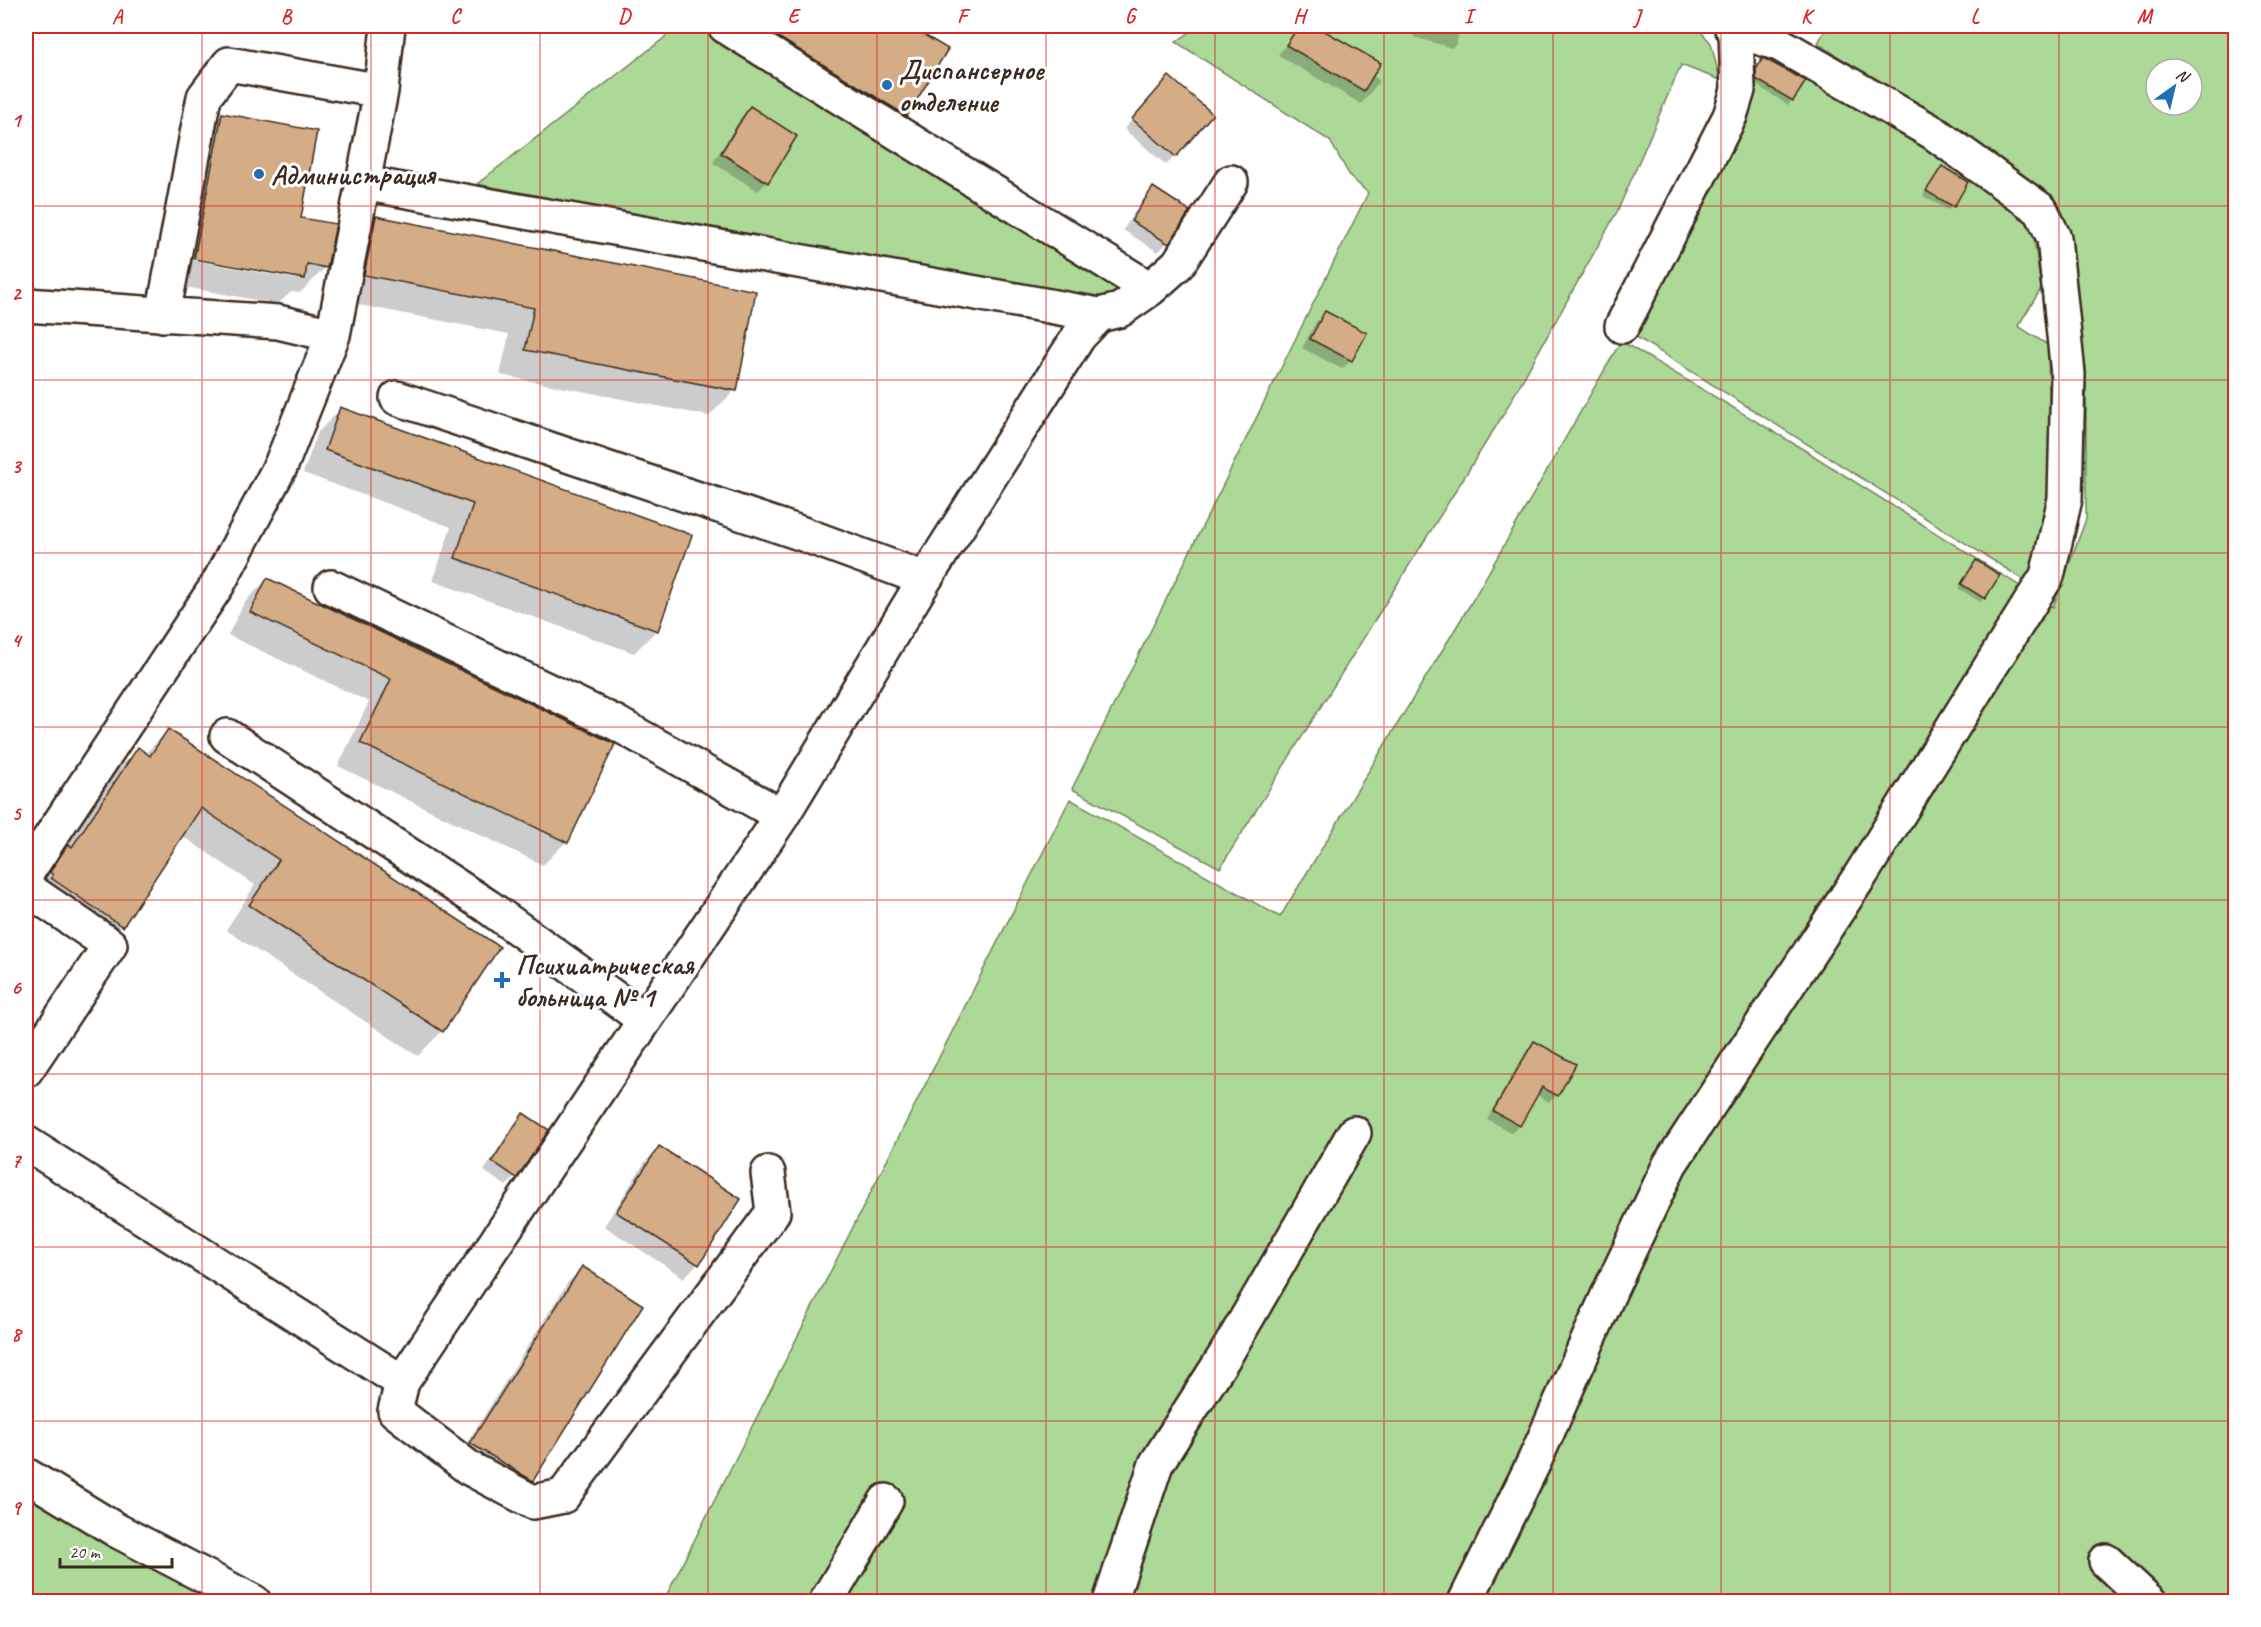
<svg xmlns="http://www.w3.org/2000/svg" width="2261" height="1627" font-family="Caveat,sans-serif">
<style>
.green{fill:#acd998;stroke:#74825b;stroke-width:1.5;fill-rule:evenodd}
.shadow{fill:#0003;fill-rule:evenodd}
.building{fill:#d4ad86;stroke:#3b2a1e;stroke-width:1.5}
.lines{fill:none;stroke-linecap:round;stroke-linejoin:round}
.minor-casing{stroke:#3b2a1e;stroke-width:38}
.minor{stroke:#fff;stroke-width:33}
.grid{fill:none;stroke:#d62828;stroke-width:1.5;stroke-opacity:0.55}
.poi-dot{fill:#1f6fb2;stroke:#fff;stroke-width:2}
.labels{text-anchor:middle;dominant-baseline:central;stroke-width:6;stroke-linejoin:round;paint-order:stroke}
.poi-label{font-size:28px;font-weight:bold;fill:#3b2a1e;stroke:#fff;text-anchor:start}
.neatline{fill:none;stroke:#d62828;stroke-width:2}
.grid-label{font-size:20px;text-anchor:middle;font-weight:bold;fill:#d62828}
</style>
<rect width="100%" height="100%" fill="#fff"/>
<filter id="ink" filterUnits="userSpaceOnUse"><feTurbulence type="fractalNoise" baseFrequency=".0167" numOctaves="2"/><feDisplacementMap in="SourceGraphic" scale="12" xChannelSelector="R" yChannelSelector="G"/><feConvolveMatrix kernelMatrix="1 2 1 2 8 2 1 2 1" color-interpolation-filters="sRGB"/></filter>
<g filter="url(#ink)">
<path class="green" d="M 673,26 L 704,26 L 1057,242 L 1115,285 L 1118,294 L 1104,305 L 477,184 L 664,38 Z
M 1199,26 L 1696,26 L 1711,43 L 1720,80 L 1681,65 L 1618,210 L 1503,415 L 1220,868 L 1072,789 L 1368,193 L 1350,176 L 1330,141 L 1176,42 Z
M 1827,26 L 2235,26 L 2235,1601 L 663,1602 L 1070,799 L 1280,917 L 1471,603 L 1621,341 L 1806,451 L 2053,607 L 2086,519 L 2086,368 L 2056,209 L 1963,140 L 1818,43 ZM 2156,69 L 2192,69 L 2192,105 L 2156,105 Z
M 1767,50 L 2008,197 L 2033,231 L 2041,289 L 2018,326 L 2048,345 L 2051,491 L 2029,583 L 1630,333 L 1751,77 Z
M 26,1490 L 232,1601 L 26,1601 Z"/>
<path class="shadow" d="M 683,26 L 906,26 L 946,50 L 905,115 L 880,141 L 709,35 L 696,33 Z
M 1299,26 L 1310,26 L 1380,81 L 1361,104 L 1278,55 Z
M 1417,26 L 1461,26 L 1456,44 L 1452,48 L 1413,37 Z
M 1763,60 L 1792,100 L 1788,105 L 1753,83 L 1753,75 Z
M 1160,87 L 1175,156 L 1166,165 L 1124,129 Z
M 750,108 L 767,182 L 758,191 L 713,163 L 741,117 Z
M 222,115 L 326,267 L 300,293 L 291,292 L 278,304 L 169,284 L 196,141 ZM 187,256 L 298,276 L 295,279 L 186,259 Z
M 1942,168 L 1966,182 L 1948,210 L 1923,196 Z
M 1153,189 L 1188,211 L 1167,243 L 1158,252 L 1123,230 L 1144,198 Z
M 377,218 L 735,390 L 709,416 L 500,375 L 509,334 L 339,301 L 351,244 Z
M 1325,313 L 1351,360 L 1342,369 L 1302,348 L 1316,322 Z
M 341,409 L 657,630 L 634,653 L 433,581 L 451,527 L 303,473 L 318,432 Z
M 1976,562 L 1984,598 L 1980,602 L 1958,588 Z
M 267,579 L 613,745 L 566,842 L 543,865 L 338,766 L 369,702 L 228,635 L 244,603 Z
M 168,731 L 442,1031 L 418,1056 L 226,930 L 255,885 L 181,835 L 121,926 L 97,950 L 28,903 L 44,871 L 60,855 L 114,773 L 138,749 L 145,754 Z
M 1534,1043 L 1557,1095 L 1549,1102 L 1536,1095 L 1519,1125 L 1512,1133 L 1487,1119 L 1527,1050 Z
M 523,1115 L 515,1177 L 506,1186 L 484,1171 L 514,1124 Z
M 659,1148 L 697,1264 L 684,1278 L 604,1226 L 645,1162 Z
M 582,1268 L 531,1480 L 518,1493 L 458,1457 L 568,1282 Z"/>
<path class="building" d="M 760,26 L 909,26 L 948,49 L 907,116 Z
M 1299,26 L 1316,26 L 1381,63 L 1364,91 L 1286,45 Z
M 1763,58 L 1806,81 L 1793,101 L 1756,79 L 1756,69 Z
M 1169,76 L 1213,114 L 1176,157 L 1132,119 Z
M 750,106 L 797,136 L 768,183 L 721,153 Z
M 222,113 L 317,131 L 301,218 L 336,224 L 327,268 L 307,264 L 305,279 L 194,259 Z
M 1942,166 L 1968,182 L 1954,207 L 1926,191 Z
M 1153,187 L 1190,211 L 1169,244 L 1131,221 Z
M 376,216 L 756,291 L 737,391 L 525,350 L 534,308 L 364,275 Z
M 1325,311 L 1367,333 L 1352,361 L 1310,339 Z
M 340,407 L 692,535 L 658,631 L 455,558 L 473,504 L 325,450 Z
M 1976,560 L 2000,575 L 1985,599 L 1961,584 Z
M 267,578 L 615,744 L 568,843 L 360,743 L 391,679 L 250,612 Z
M 168,729 L 500,947 L 443,1032 L 249,905 L 279,860 L 201,808 L 123,927 L 51,878 L 53,875 L 50,872 L 68,844 L 72,847 L 138,747 L 150,756 Z
M 1534,1041 L 1576,1064 L 1558,1096 L 1542,1087 L 1520,1126 L 1493,1111 Z
M 523,1113 L 549,1130 L 517,1178 L 492,1161 Z
M 659,1146 L 741,1199 L 699,1265 L 616,1212 Z
M 582,1266 L 643,1305 L 533,1481 L 470,1443 Z"/>
<g class="lines">
<defs>
<path id="minor" d="M 725,26 L 1150,289
M 363,183 L 1099,315
M 26,305 L 278,322 L 333,335
M 163,315 L 204,97 L 229,64 L 381,91
M 1622,326 L 1730,116 L 1738,90 L 1736,30 L 1731,26
M 397,398 L 800,533 L 925,579
M 331,587 L 616,723 L 782,816
M 227,736 L 487,906 L 645,1020
M 26,874 L 218,584 L 281,465 L 333,335 L 381,91 L 388,26
M 26,888 L 110,945 L 26,1070
M 26,1143 L 402,1382
M 768,1173 L 773,1212 L 563,1496 L 533,1502 L 469,1468 L 395,1411 L 402,1382 L 782,816 L 925,579 L 1079,336 L 1099,315 L 1120,310 L 1150,289 L 1178,264 L 1231,182
M 26,1475 L 116,1530 L 254,1602
M 2106,1561 L 2150,1602
M 826,1602 L 886,1501
M 1110,1602 L 1156,1464 L 1226,1354 L 1354,1133
M 1465,1602 L 1534,1462 L 1610,1291 L 1670,1164 L 1862,873 L 2047,576 L 2065,499 L 2068,374 L 2054,238 L 2041,210 L 1934,133 L 1779,44 L 1736,30"/>
</defs>
<use href="#minor" class="minor-casing"/>
<use href="#minor" class="minor"/>
</g>
</g>
<path class="grid" d="M 202,26 L 202,1602M 371,26 L 371,1602M 540,26 L 540,1602M 708,26 L 708,1602M 877,26 L 877,1602M 1046,26 L 1046,1602M 1215,26 L 1215,1602M 1384,26 L 1384,1602M 1553,26 L 1553,1602M 1721,26 L 1721,1602M 1890,26 L 1890,1602M 2059,26 L 2059,1602M 26,206 L 2236,206M 26,380 L 2236,380M 26,553 L 2236,553M 26,727 L 2236,727M 26,900 L 2236,900M 26,1074 L 2236,1074M 26,1247 L 2236,1247M 26,1421 L 2236,1421"/>
<g class="poi-dot">
<circle cx="887" cy="85" r="6"/>
<circle cx="259" cy="174" r="6"/>
<path d="M499 971h6v6h6v6h-6v6h-6v-6h-6v-6h6z"/>
</g>
<g class="labels">
<g class="poi-label">
<text x="899" y="69">Диспансерное<tspan x="899" dy="32">отделение</tspan></text>
<text x="271" y="174">Администрация</text>
<text x="516" y="964">Психиатрическая<tspan x="516" dy="32">больница № 1</tspan></text>
</g>
</g>
<rect width="2261" height="1627" fill="none" stroke="#fff" stroke-width="66"/>
<g transform="translate(2174 87) rotate(34)"><circle r="28" fill="#ffffff" stroke="#b1aaa5" stroke-width="1.5"/>
<path d="M0-4.5L10 22L0 15L-10 22Z" fill="#1f6fb2"/>
<text y="-9" font-size="16" font-weight="bold" text-anchor="middle" fill="#3b2a1e">N</text>
</g>
<path d="M60 1558v9h112v-9" fill="none" stroke="#3b2a1e" stroke-width="3"/>
<text x="69" y="1558" font-size="18" fill="#3b2a1e" stroke="#ffffff" stroke-width="4.5" paint-order="stroke">20 m</text>
<rect x="33" y="33" width="2195" height="1561" class="neatline"/>
<g class="grid-label">
<text x="117" y="23">A</text>
<text x="286" y="23">B</text>
<text x="455" y="23">C</text>
<text x="624" y="23">D</text>
<text x="793" y="23">E</text>
<text x="962" y="23">F</text>
<text x="1130" y="23">G</text>
<text x="1299" y="23">H</text>
<text x="1468" y="23">I</text>
<text x="1637" y="23">J</text>
<text x="1806" y="23">K</text>
<text x="1975" y="23">L</text>
<text x="2144" y="23">M</text>
<text x="16" y="127">1</text>
<text x="16" y="300">2</text>
<text x="16" y="473">3</text>
<text x="16" y="647">4</text>
<text x="16" y="820">5</text>
<text x="16" y="994">6</text>
<text x="16" y="1167">7</text>
<text x="16" y="1341">8</text>
<text x="16" y="1514">9</text>
</g>
</svg>
